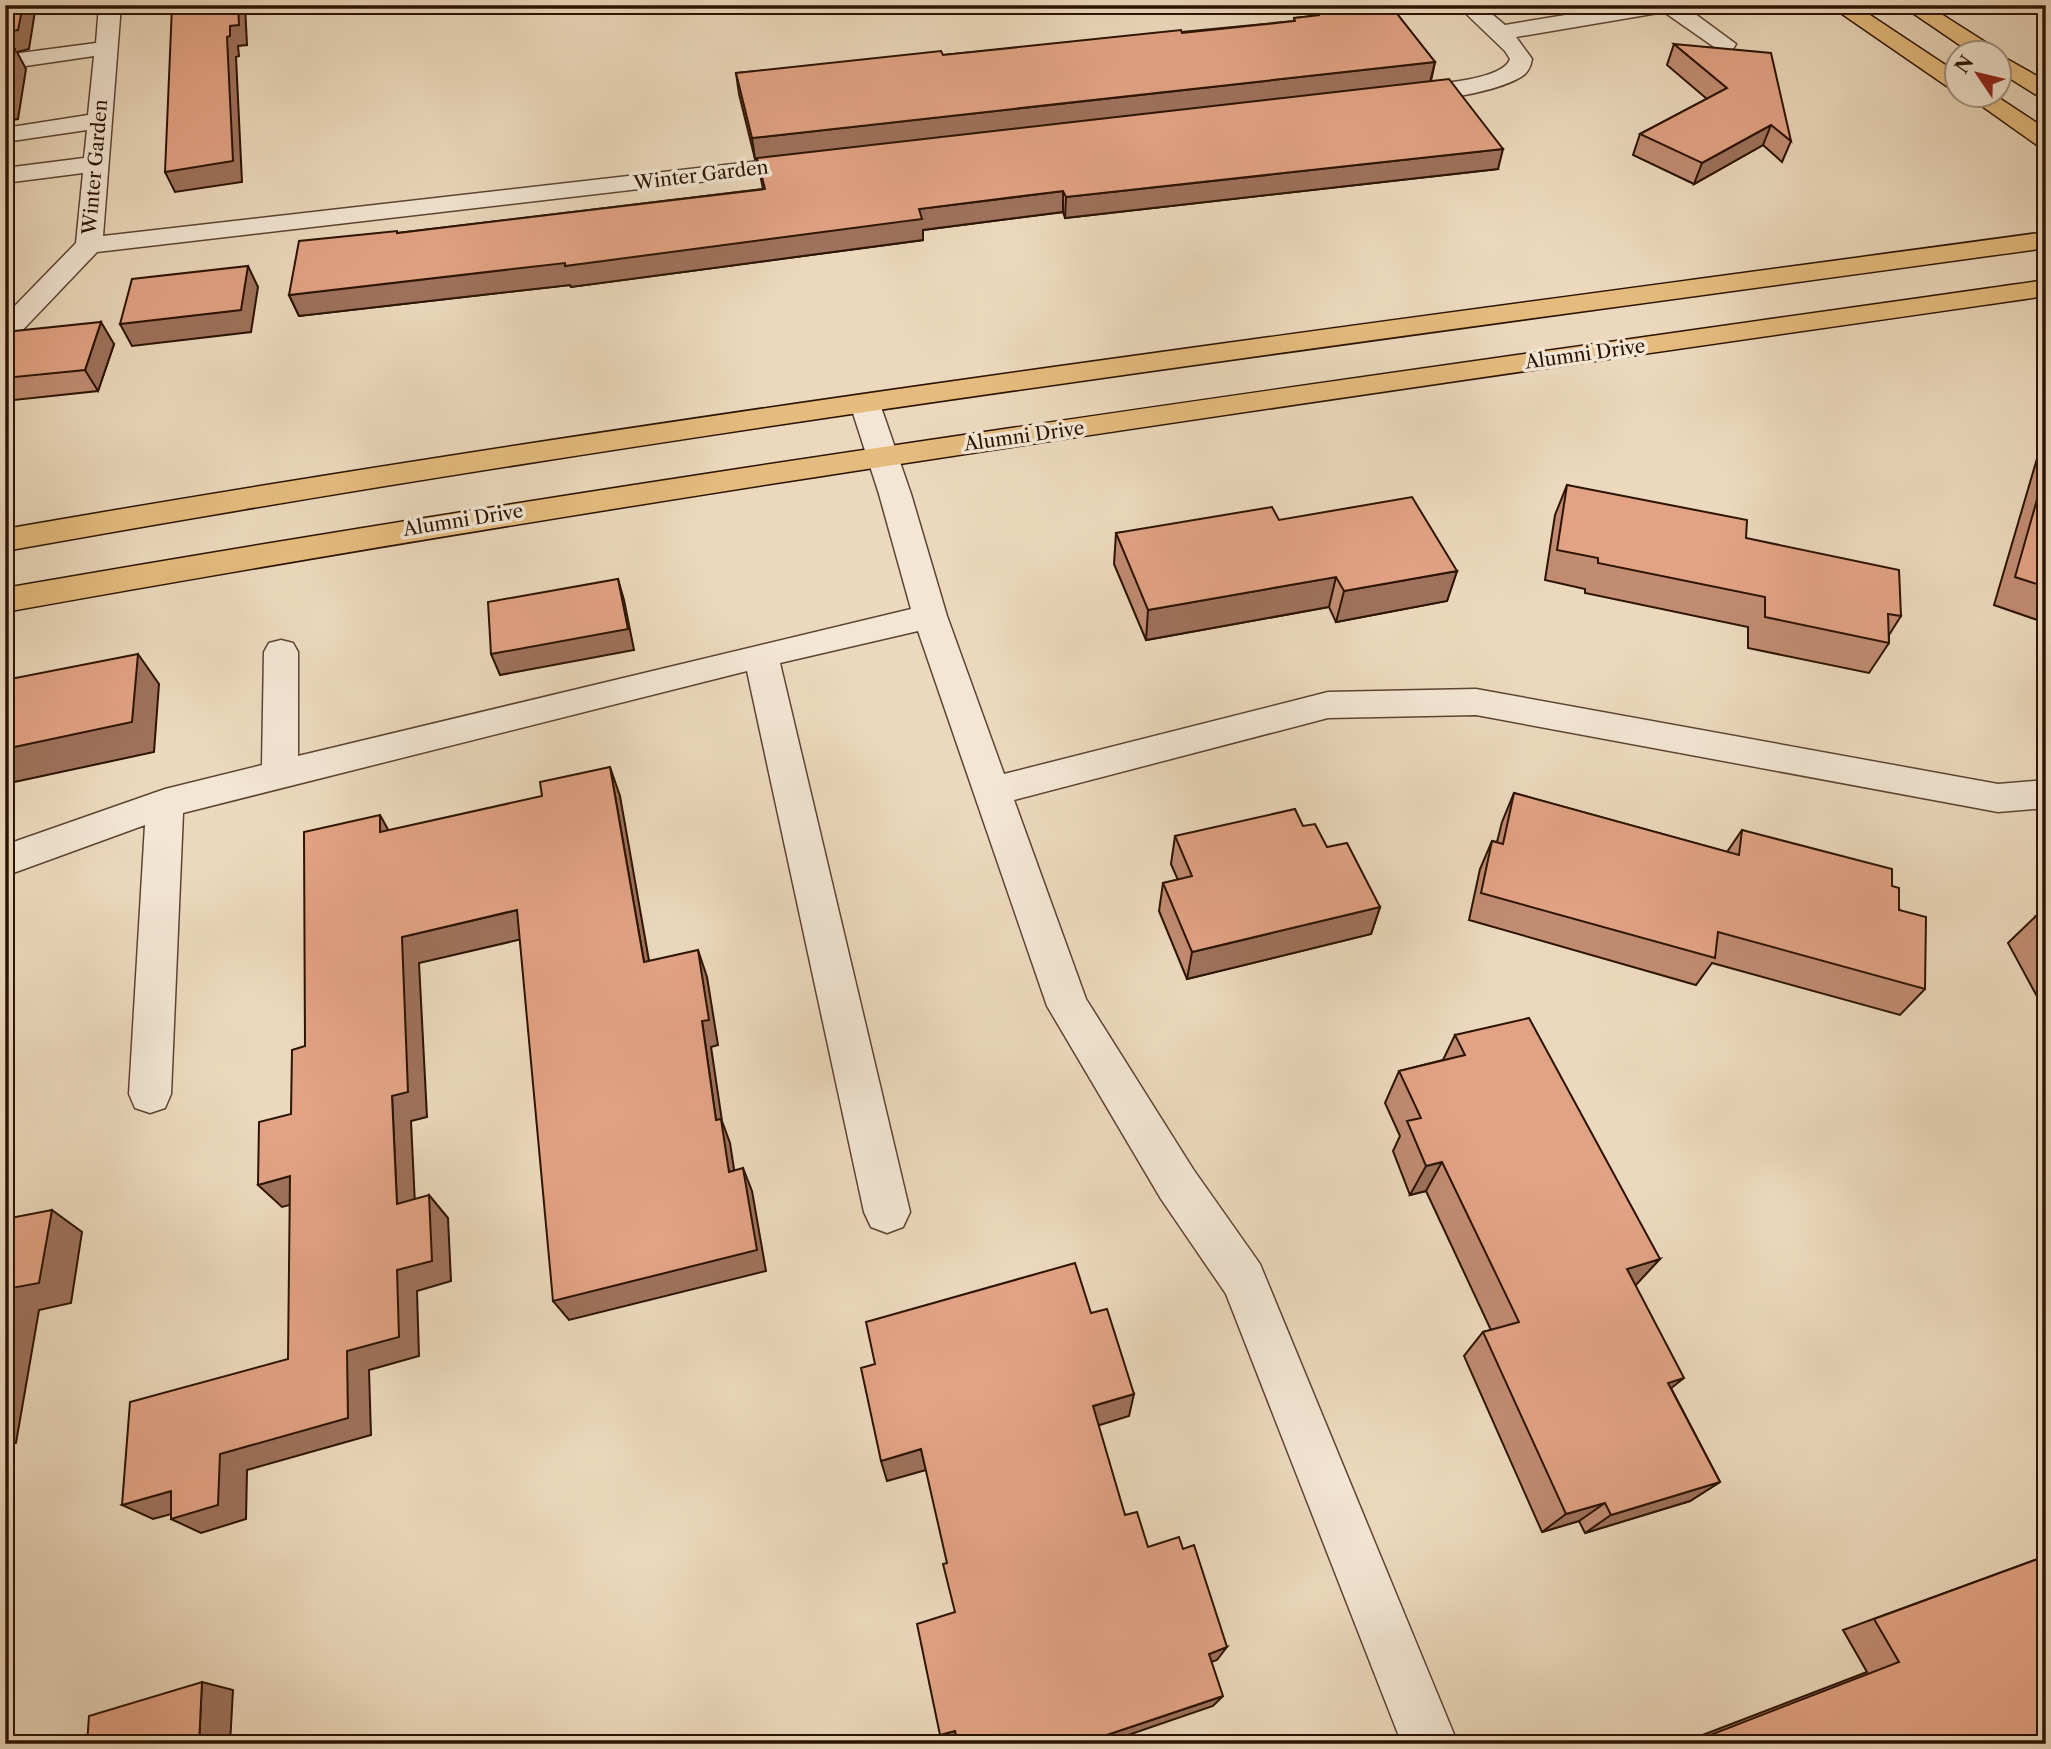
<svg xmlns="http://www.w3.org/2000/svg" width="2051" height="1749" font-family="'Libre Caslon Text',serif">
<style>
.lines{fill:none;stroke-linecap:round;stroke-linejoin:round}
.minor-casing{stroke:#5c4432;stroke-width:3}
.major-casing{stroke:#2c1303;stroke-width:3}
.minor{fill:#f3e6d4;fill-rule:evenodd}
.major{fill:#e6bc7e;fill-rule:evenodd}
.wall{fill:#c28c72;stroke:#2c1303;stroke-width:2}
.shaded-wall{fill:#9e725c;stroke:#2c1303;stroke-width:2}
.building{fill:#e2a384;stroke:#2c1303;stroke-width:2}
.labels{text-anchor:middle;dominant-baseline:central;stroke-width:7;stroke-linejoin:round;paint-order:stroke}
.far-street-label{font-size:19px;fill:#2c1303;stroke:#f3e6d4}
</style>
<rect width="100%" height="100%" fill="#ecd9bd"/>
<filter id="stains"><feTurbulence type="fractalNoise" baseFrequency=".00286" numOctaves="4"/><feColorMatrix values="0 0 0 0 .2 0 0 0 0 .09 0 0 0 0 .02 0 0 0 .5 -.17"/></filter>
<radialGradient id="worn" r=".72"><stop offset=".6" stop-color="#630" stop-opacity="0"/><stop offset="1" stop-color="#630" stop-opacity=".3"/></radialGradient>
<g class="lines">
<defs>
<path id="minor" d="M 99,5 L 121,5 L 103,236 L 812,155 L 821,157 L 824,162 L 821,167 L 812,169 L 97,252 L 15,338 L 5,340 L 5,316 L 76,243 L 83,173 L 5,183 L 5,168 L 84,158 L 87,130 L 5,142 L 5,128 L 88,115 L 94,56 L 5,69 L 5,55 L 96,43 Z
M 1457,5 L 1481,5 L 1505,25 L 1626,5 L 1683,5 L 1736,44 L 1733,49 L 1717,49 L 1664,12 L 1516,37 L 1532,59 C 1531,65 1529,70 1525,74 C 1505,91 1420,106 1395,100 L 1391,95 L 1395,90 C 1418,84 1502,83 1510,59 L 1505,51 Z
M 865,395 L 875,398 L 880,404 L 911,494 L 947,616 L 1004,774 L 1328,692 L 1476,689 L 1998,784 L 2046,780 L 2046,808 L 1998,812 L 1476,715 L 1328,718 L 1014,800 L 1086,999 L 1193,1169 L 1260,1264 L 1458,1744 L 1402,1744 L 1226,1294 L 1161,1199 L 1047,1006 L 918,631 L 780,663 L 910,1212 L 903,1227 L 887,1233 L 871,1227 L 864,1212 L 747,671 L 183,813 L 171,1094 L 165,1108 L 150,1113 L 135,1108 L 129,1094 L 145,825 L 5,876 L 5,845 L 165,789 L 262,765 L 264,652 L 269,643 L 281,640 L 293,643 L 298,652 L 298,756 L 911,609 L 879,494 L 850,404 L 855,398 Z"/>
<path id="major" d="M 1829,5 L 1855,5 L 1956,72 L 1956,89 L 1948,87 Z
M 1901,5 L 1927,5 L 1993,47 L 1996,52 L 1970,52 Z
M 1998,54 L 2046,81 L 2046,98 L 2038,96 L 1998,71 Z
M 1965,94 L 1993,94 L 2046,129 L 2046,147 L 2037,145 Z
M 2046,232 L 2046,248 C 1365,342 682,429 5,551 L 5,529 C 682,411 1365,325 2046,232 Z
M 2046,280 L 2046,296 C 1364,394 683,490 5,612 L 5,588 C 683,470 1365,377 2046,280 Z"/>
</defs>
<use href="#minor" class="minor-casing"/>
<use href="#major" class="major-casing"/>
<use href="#minor" class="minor"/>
<use href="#major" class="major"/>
</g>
<path class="wall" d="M 1314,5 L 1390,5 L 1435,62 L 1431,81 L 1498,169 L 1065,218 L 1063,212 L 923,230 L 923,240 L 571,287 L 570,285 L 299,316 L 289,295 L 398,233 L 763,189 L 757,159 L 755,159 L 739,94 L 736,73 L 943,55 L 1294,21 L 1294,18 L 1315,16 Z
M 1566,5 L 1610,5 L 1572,11 Z
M 1674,44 L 1791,141 L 1782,162 L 1763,145 L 1694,184 L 1633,155 L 1640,134 L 1707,99 L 1667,65 Z
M 5,332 L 114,344 L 98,391 L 5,401 Z
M 2046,428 L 2046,623 L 1994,605 Z
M 1567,485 L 1746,538 L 1901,616 L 1889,635 L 1889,643 L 1869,673 L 1748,648 L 1748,627 L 1585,593 L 1585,589 L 1545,580 L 1555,515 Z
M 1279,520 L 1457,571 L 1447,601 L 1336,622 L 1329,607 L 1146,640 L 1114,564 L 1116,533 Z
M 1514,793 L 1727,852 L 1742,830 L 1892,886 L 1925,989 L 1900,1015 L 1712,963 L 1696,985 L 1469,920 L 1480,869 L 1492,841 L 1497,842 L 1502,822 Z
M 1303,826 L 1327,847 L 1380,907 L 1371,934 L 1187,979 L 1159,911 L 1163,883 L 1178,880 L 1171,864 L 1175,836 Z
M 2036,916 L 2046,916 L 2046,1013 L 2008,943 Z
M 1455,1035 L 1635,1285 L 1671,1388 L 1720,1482 L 1690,1501 L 1585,1533 L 1579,1521 L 1542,1532 L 1464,1356 L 1483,1332 L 1491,1330 L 1426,1191 L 1410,1195 L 1393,1151 L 1400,1136 L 1385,1103 L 1399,1071 L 1443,1060 Z
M 2046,1556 L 2046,1744 L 1679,1744 L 1867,1672 L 1843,1630 Z"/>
<path class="shaded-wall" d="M 23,5 L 36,5 L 29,49 L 17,52 L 26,69 L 18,119 L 5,121 L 5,32 Z
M 238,5 L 245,5 L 247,45 L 238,46 L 239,56 L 236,57 L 242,182 L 175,192 L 165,172 L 227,37 L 230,26 Z
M 1574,5 L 1610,5 L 1572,11 Z
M 1435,62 L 1430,82 L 755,159 L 752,138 Z
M 1771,125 L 1763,145 L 1694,184 L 1702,163 Z
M 1503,149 L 1498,169 L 1065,218 L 1066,197 Z
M 1063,191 L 1063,212 L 923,230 L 923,240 L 571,287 L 570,285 L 299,316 L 289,295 L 919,209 Z
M 248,266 L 258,287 L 251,332 L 132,346 L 120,324 Z
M 101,322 L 114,344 L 98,391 L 85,370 Z
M 1457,571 L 1447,601 L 1336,622 L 1344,591 Z
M 1336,577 L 1329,607 L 1146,640 L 1148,610 Z
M 618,579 L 624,600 L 634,650 L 500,675 L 491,654 Z
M 138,654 L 159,684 L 154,752 L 5,784 L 5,749 Z
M 610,767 L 620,796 L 654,989 L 644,962 Z
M 380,815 L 396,844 L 380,832 Z
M 1380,907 L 1371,934 L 1187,979 L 1192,952 Z
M 517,910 L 531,937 L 419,963 L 427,1117 L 411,1121 L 416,1226 L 397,1204 L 392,1096 L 402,937 Z
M 698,950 L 707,977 L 718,1045 L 711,1047 L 722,1121 L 730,1143 L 738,1195 L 729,1172 L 716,1120 L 702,1021 Z
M 1442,1162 L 1426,1191 L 1410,1195 L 1426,1166 Z
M 743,1168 L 752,1191 L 766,1271 L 569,1320 L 553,1301 Z
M 290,1176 L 312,1199 L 282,1207 L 258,1185 Z
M 429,1195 L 448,1218 L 451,1281 L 417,1291 L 419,1356 L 369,1370 L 371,1435 L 247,1470 L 246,1519 L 201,1533 L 171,1519 L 220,1454 L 347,1351 L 397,1270 Z
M 52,1210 L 82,1232 L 71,1303 L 39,1310 L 16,1443 L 5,1445 L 5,1296 L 6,1289 Z
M 1660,1259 L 1635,1286 L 1627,1269 Z
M 1684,1378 L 1656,1400 L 1668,1383 Z
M 1134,1394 L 1129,1416 L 1090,1428 L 1093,1406 Z
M 921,1449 L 926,1470 L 887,1481 L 881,1461 Z
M 1720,1482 L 1690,1501 L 1585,1533 L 1611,1515 Z
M 171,1491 L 201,1506 L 153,1519 L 122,1505 Z
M 1605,1503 L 1579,1521 L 1542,1532 L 1566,1514 Z
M 1227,1647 L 1217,1660 L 1201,1666 L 1209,1654 Z
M 202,1682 L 233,1690 L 230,1744 L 199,1744 Z
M 1223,1696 L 1213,1706 L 1102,1744 L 1080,1744 Z
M 955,1731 L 958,1740 L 944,1743 L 940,1735 Z"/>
<path class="building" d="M 5,5 L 23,5 L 18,30 L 5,32 Z
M 179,5 L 238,5 L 239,25 L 230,26 L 230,36 L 227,37 L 233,161 L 165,172 L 172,6 Z
M 1318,5 L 1390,5 L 1435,62 L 752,138 L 736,73 L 941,51 L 943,55 L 1181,30 L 1182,33 L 1295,21 L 1294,18 L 1319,15 Z
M 1674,44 L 1771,53 L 1791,141 L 1771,125 L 1702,163 L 1640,134 L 1727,88 Z
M 15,49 L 6,99 L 5,100 L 5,50 Z
M 1449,79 L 1503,149 L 1066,197 L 1063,191 L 919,209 L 922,219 L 565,266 L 565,263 L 289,295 L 299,241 L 397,231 L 397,233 L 765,189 L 757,158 Z
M 248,266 L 241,310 L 120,324 L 132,279 Z
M 101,322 L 85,370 L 5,378 L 5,332 Z
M 2046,468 L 2046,587 L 2015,577 Z
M 1567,485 L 1747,520 L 1746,538 L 1899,570 L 1901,616 L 1888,614 L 1889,643 L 1765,617 L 1765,597 L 1598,563 L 1598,558 L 1557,550 Z
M 1412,497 L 1457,571 L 1344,591 L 1336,577 L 1148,610 L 1116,533 L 1272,507 L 1279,520 Z
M 618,579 L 628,629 L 491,654 L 488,602 Z
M 138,654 L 132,722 L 5,749 L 5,680 Z
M 610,767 L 644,962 L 698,950 L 709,1020 L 702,1021 L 716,1120 L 721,1119 L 729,1172 L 743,1168 L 757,1250 L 553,1301 L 517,910 L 402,937 L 408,1092 L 392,1096 L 397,1204 L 429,1195 L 432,1261 L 397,1270 L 399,1337 L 347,1351 L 348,1418 L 220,1454 L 218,1505 L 171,1519 L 171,1491 L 122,1505 L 130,1402 L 288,1359 L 290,1176 L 258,1185 L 259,1122 L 291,1114 L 292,1050 L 305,1046 L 304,832 L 380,815 L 380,832 L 542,796 L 540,782 Z
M 1514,793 L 1739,855 L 1742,830 L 1892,869 L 1892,886 L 1899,888 L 1899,910 L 1926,917 L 1925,989 L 1718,932 L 1715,958 L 1481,893 L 1492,841 L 1503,844 Z
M 1295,809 L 1303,826 L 1315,824 L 1327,847 L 1347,843 L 1380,907 L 1192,952 L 1163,883 L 1192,876 L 1175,836 Z
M 2036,916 L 2046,916 L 2046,934 Z
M 1529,1018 L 1660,1259 L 1627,1269 L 1684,1378 L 1668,1383 L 1720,1482 L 1611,1515 L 1605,1503 L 1566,1514 L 1483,1332 L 1519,1322 L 1442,1162 L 1426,1166 L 1407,1121 L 1421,1118 L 1399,1071 L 1465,1055 L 1455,1035 Z
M 52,1210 L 39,1283 L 6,1289 L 5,1296 L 5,1219 Z
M 1075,1263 L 1091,1313 L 1107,1309 L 1134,1394 L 1093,1406 L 1125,1515 L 1137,1512 L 1148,1547 L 1179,1537 L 1183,1549 L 1194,1545 L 1227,1647 L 1209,1654 L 1223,1696 L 1080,1744 L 958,1744 L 955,1731 L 940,1735 L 917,1624 L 955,1612 L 943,1564 L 947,1563 L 921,1449 L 881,1461 L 861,1368 L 875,1364 L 866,1322 Z
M 2046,1556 L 2046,1744 L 1687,1744 L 1899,1662 L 1874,1619 Z
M 202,1682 L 199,1744 L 87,1744 L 89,1716 Z"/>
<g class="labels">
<g class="far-street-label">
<text transform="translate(95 167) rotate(-85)">Winter Garden</text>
<text transform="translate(701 175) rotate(-7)">Winter Garden</text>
<text transform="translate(1585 354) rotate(-8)">Alumni Drive</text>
<text transform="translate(1024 436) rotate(-8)">Alumni Drive</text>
<text transform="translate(463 520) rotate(-9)">Alumni Drive</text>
</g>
</g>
<rect width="2051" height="1749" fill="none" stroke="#ecd9bd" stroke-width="28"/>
<rect x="7" y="7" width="2037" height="1735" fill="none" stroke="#2c1303" stroke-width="3.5"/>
<rect x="14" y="14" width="2023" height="1721" fill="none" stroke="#2c1303" stroke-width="2"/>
<g transform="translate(1978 74) rotate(305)"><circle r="33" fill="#f3e6d4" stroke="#a39280" stroke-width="2"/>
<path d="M0-5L12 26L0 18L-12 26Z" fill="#8f2418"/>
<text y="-10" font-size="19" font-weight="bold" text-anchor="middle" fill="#2c1303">N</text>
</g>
<rect width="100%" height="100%" filter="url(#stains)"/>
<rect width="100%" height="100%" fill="url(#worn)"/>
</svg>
